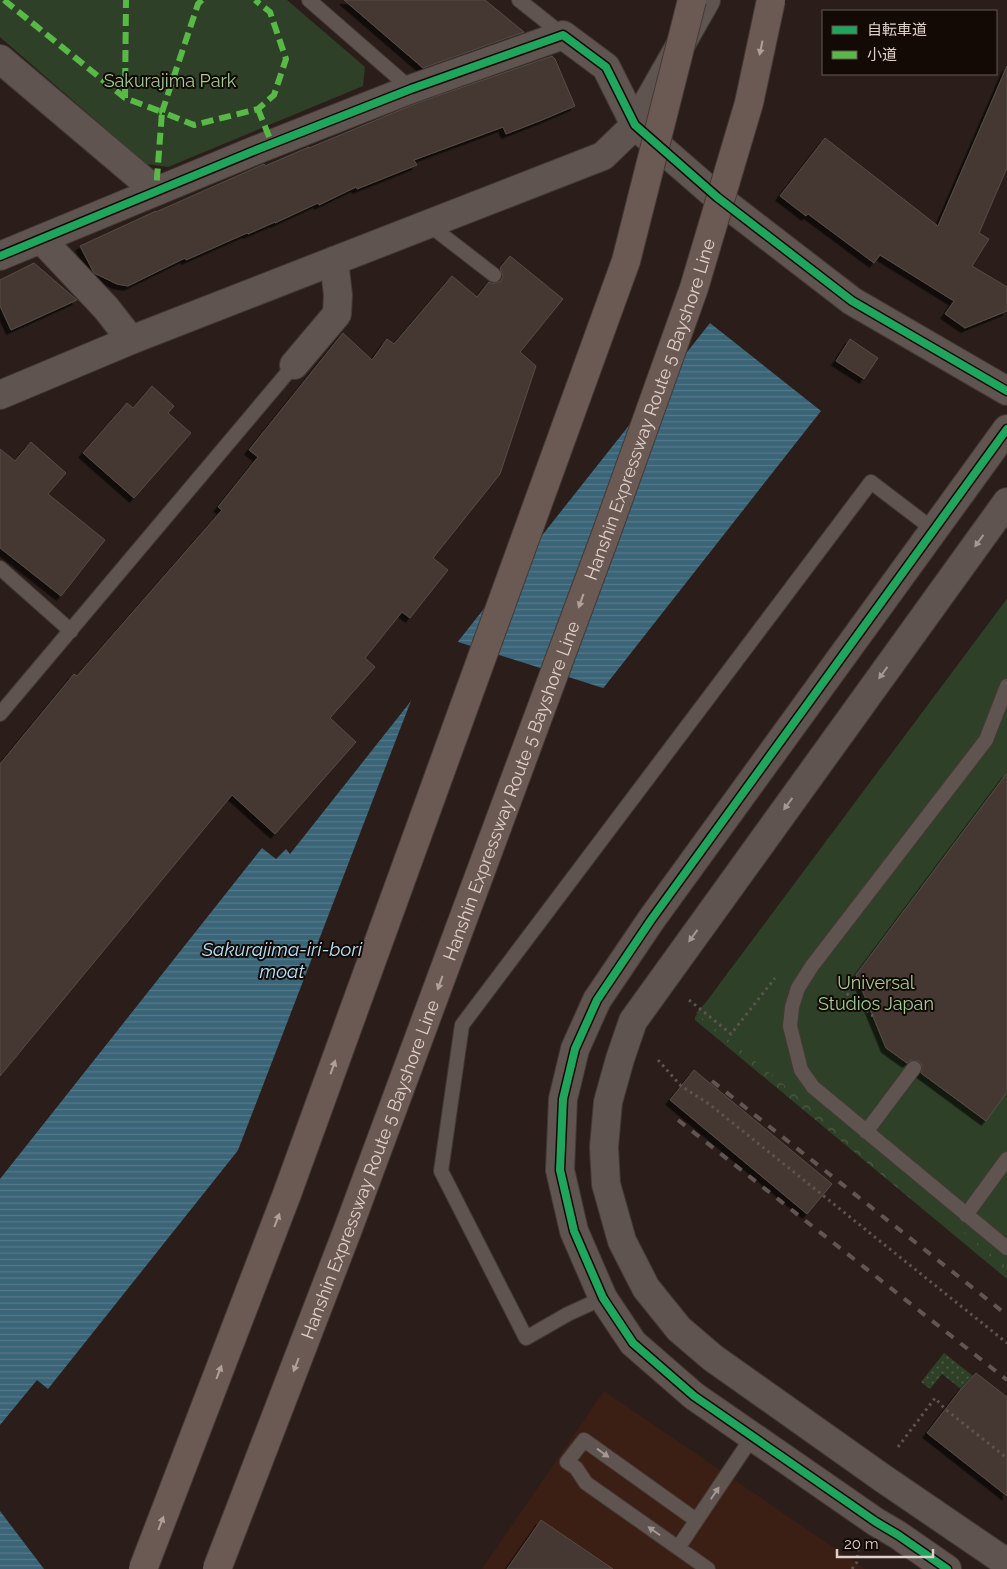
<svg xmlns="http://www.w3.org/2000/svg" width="1007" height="1569" font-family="Raleway,'Noto Sans JP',sans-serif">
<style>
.built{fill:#3b1e14}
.grass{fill:url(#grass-dots)}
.forest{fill:url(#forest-crowns)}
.park{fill:#2e4128}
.water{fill:url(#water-rules)}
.pier{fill:#2b1e1a}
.building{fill:#443931;stroke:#564c46;filter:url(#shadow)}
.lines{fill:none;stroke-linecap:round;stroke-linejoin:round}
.lane-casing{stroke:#443936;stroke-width:16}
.street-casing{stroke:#443936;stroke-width:30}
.secondary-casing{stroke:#443936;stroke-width:30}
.path{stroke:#5d5450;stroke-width:3;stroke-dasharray:2.5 4;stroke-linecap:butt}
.lane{stroke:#5f5450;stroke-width:14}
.street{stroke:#5f5450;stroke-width:28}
.secondary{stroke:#5f5450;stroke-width:28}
.rail{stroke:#615653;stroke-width:4;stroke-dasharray:9 9;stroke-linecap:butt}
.highway-bridge-casing{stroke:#443936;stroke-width:30;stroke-linecap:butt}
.highway-bridge{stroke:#6b5a54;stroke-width:28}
.quiet{stroke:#58b947;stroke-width:6;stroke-dasharray:12 6;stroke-linecap:butt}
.cycleway-casing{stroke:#130905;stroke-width:11}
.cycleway{stroke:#20a55d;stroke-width:8}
.oneway{fill:#b1a09a}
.oneway2{fill:#a69893}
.labels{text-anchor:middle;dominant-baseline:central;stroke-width:4;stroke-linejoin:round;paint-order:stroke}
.park-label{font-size:18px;fill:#a1cf97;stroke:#130905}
.street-label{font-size:18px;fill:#e0cfc9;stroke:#130905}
.water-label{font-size:19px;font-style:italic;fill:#b6e3f8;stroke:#130905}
</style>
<defs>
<pattern id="grass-dots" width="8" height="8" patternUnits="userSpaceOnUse" patternTransform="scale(1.25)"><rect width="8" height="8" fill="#2e4128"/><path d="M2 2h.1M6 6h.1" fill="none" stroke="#4c5b46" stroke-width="1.8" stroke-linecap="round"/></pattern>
<pattern id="forest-crowns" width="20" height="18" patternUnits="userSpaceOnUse" patternTransform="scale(1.25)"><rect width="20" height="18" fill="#2e4128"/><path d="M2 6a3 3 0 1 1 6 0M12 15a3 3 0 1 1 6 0" fill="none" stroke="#4c5b46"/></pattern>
<pattern id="water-rules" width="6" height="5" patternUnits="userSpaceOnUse" patternTransform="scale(1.25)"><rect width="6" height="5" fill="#3a6477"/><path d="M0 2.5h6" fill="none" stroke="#567989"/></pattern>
<filter id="shadow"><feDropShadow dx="-4.5" dy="4.5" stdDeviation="0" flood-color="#0009"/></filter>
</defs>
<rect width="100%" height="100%" fill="#2b1e1a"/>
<path class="built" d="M 604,1391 L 865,1569 L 482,1569 Z"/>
<path class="grass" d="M 944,1353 L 973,1376 L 961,1389 L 942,1374 L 930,1389 L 921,1382 Z"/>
<path class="forest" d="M 1007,599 L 1007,1279 L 695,1020 L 695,1017 Z"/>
<path class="park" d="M 0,0 L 287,0 L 365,67 L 363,86 L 168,167 L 146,164 L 0,37 Z
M 1007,599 L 1007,1267 L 696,1013 L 708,1000 Z"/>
<path class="water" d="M 710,323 L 821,411 L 407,938 L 48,1389 L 37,1380 L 0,1425 L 0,1179 L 262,848 L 276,859 L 286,849 L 290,854 Z
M 0,1511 L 44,1569 L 0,1569 Z"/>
<path class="pier" d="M 455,641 L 606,689 L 235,1158 L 414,693 Z"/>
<path class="building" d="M 344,0 L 485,0 L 524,32 L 423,68 Z
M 552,56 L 555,59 L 575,106 L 542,120 L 506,134 L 503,127 L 414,160 L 417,165 L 357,189 L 356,187 L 319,205 L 318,203 L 275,223 L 275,222 L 248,234 L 247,233 L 186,260 L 185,258 L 128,286 L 117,284 L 94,273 L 80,246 L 156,211 L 156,212 L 264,164 L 265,166 L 309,147 L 309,148 L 417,103 Z
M 1007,66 L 1007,168 L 979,233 L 989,239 L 972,266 L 1007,287 L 1007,311 L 965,328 L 945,314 L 954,301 L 880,255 L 874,263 L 808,214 L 806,216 L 780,196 L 825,138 L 938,226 Z
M 510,256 L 563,299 L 520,352 L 536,366 L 500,474 L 433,558 L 448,570 L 410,618 L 402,612 L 365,658 L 375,667 L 330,718 L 356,742 L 275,834 L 232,795 L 0,1076 L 0,764 L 74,674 L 77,676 L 222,510 L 218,507 L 258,457 L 249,450 L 343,333 L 372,360 L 387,339 L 394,344 L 452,276 L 477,297 L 489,282 L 493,284 L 501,281 L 503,276 L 500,268 Z
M 34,263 L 77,300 L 11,330 L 0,306 L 0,280 Z
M 850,339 L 878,358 L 864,379 L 836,361 Z
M 152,386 L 174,406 L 168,413 L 191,433 L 134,498 L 83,453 L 127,403 L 133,408 Z
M 31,442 L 66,473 L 48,494 L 105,540 L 61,596 L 0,548 L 0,449 L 15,461 Z
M 1007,773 L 1007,1092 L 986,1121 L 921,1073 L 922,1065 L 919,1061 L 911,1060 L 907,1063 L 886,1048 L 856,975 Z
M 694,1070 L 832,1184 L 807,1214 L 670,1100 Z
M 976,1373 L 1007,1397 L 1007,1496 L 927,1433 L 961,1389 Z
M 541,1520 L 613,1569 L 507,1569 Z"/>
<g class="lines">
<defs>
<path id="lane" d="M 309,0 L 411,89
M 519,0 L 563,35
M 428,224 L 494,275
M 0,568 L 71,631
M 1007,686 L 986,740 L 812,966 L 798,988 L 792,1007 L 790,1026 L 801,1070 L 813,1087 L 1007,1248
M 0,714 L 294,365
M 866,1132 L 914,1068
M 966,1215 L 1007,1159
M 603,1298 L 568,1314 L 526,1338 L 441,1171 L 462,1025 L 871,482 L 934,530
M 696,1520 L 584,1440 L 567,1462 L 576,1468 L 586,1483 L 708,1569
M 678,1548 L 753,1436"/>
<path id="street" d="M 0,59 L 156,191
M 41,239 L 106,308 L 131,340
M 0,256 L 256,150 L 411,89 L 563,35 L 606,67 L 635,125
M 294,365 L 337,314 L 338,295 L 334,261"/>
<path id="secondary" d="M 640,130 L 717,197 L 852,301 L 1007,391
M 0,395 L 131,340 L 603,156 L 635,125 L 706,0
M 1007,502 L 633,1021 L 620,1059 L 608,1102 L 604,1147 L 606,1184 L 622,1241 L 646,1288 L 679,1329 L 713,1358 L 881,1477 L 1007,1563
M 947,1569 L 898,1535 L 876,1522 L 694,1396 L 633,1343 L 603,1298 L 574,1231 L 560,1170 L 563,1099 L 575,1049 L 597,1000 L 651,920 L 1007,429"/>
</defs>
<use href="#lane" class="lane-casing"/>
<use href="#street" class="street-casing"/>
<use href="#secondary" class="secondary-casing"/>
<path class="path" d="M 837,985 L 873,1016
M 689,1000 L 731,1034 L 775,978
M 658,1060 L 681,1086 L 709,1104 L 1007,1343
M 898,1447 L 935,1398 L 945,1409 L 1007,1458
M 852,1569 L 857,1562 L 858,1550"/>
<use href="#lane" class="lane"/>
<use href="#street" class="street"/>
<use href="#secondary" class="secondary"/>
<path class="rail" d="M 712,1081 L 1007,1315
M 678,1120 L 1007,1380"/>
<defs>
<g id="highway-bridge">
<path d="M 143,1569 L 287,1194 L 626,261 L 692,0"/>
<path id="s1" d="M 217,1569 L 348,1229 L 606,534 L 694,288 L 749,103 L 771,0"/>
</g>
</defs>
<use href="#highway-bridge" class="highway-bridge-casing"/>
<use href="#highway-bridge" class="highway-bridge"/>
<path class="quiet" d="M 4,0 L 125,98 L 162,112 L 156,191
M 202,0 L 198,4 L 162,112 L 194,125 L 258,109 L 274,95 L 286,59 L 270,12 L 255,0
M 125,98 L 126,0
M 258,109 L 272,144"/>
<defs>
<path id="cycleway" d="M 0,256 L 256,150 L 411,89 L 563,35 L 606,67 L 635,125 L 717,197 L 852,301 L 1007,391
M 947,1569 L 898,1535 L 876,1522 L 694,1396 L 633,1343 L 603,1298 L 574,1231 L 560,1170 L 563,1099 L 575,1049 L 597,1000 L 651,920 L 1007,429"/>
</defs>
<use href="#cycleway" class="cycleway-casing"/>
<use href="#cycleway" class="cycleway"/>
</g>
<defs><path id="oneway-solid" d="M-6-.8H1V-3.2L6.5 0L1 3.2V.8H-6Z" transform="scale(1.25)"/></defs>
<g class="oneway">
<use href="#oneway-solid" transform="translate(761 48) rotate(102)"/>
<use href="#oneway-solid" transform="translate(581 601) rotate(110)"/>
<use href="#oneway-solid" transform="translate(440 983) rotate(110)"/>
<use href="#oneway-solid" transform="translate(333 1067) rotate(-70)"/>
<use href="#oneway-solid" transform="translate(277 1220) rotate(-69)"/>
<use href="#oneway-solid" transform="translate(296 1365) rotate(111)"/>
<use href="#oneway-solid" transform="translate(219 1372) rotate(-69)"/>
<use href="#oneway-solid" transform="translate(161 1523) rotate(-69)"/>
</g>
<g class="oneway2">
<use href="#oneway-solid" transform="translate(979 541) rotate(126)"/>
<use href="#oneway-solid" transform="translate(883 673) rotate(126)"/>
<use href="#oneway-solid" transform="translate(788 804) rotate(126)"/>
<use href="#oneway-solid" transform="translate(693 936) rotate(126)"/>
<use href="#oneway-solid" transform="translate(603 1453) rotate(36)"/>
<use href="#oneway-solid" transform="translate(715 1493) rotate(-56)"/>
<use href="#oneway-solid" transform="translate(654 1531) rotate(-145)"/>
</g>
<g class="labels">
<g class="park-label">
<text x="170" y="80">Sakurajima Park</text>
<text x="876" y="982">Universal<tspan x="876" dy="21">Studios Japan</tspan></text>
</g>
<g class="street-label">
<text stroke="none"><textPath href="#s1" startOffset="1238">Hanshin Expressway Route 5 Bayshore Line</textPath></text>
<text stroke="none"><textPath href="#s1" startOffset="832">Hanshin Expressway Route 5 Bayshore Line</textPath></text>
<text stroke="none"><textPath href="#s1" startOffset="428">Hanshin Expressway Route 5 Bayshore Line</textPath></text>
</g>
<g class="water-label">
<text x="282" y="949">Sakurajima-iri-bori<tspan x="282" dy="22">moat</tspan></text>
</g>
</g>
<rect x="822" y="10" width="175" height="65" fill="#130905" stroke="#655853"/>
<rect x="832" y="26" width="25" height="8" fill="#20a55d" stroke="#655853"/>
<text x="867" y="35" font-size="15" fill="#e0cfc9">自転車道</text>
<rect x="832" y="51" width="25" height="8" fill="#58b947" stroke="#655853"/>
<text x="867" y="60" font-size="15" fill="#e0cfc9">小道</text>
<path d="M837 1549v8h96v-8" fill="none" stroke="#e0cfc9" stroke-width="2.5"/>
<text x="844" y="1549" font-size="15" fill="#e0cfc9" stroke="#130905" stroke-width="4" paint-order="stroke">20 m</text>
</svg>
